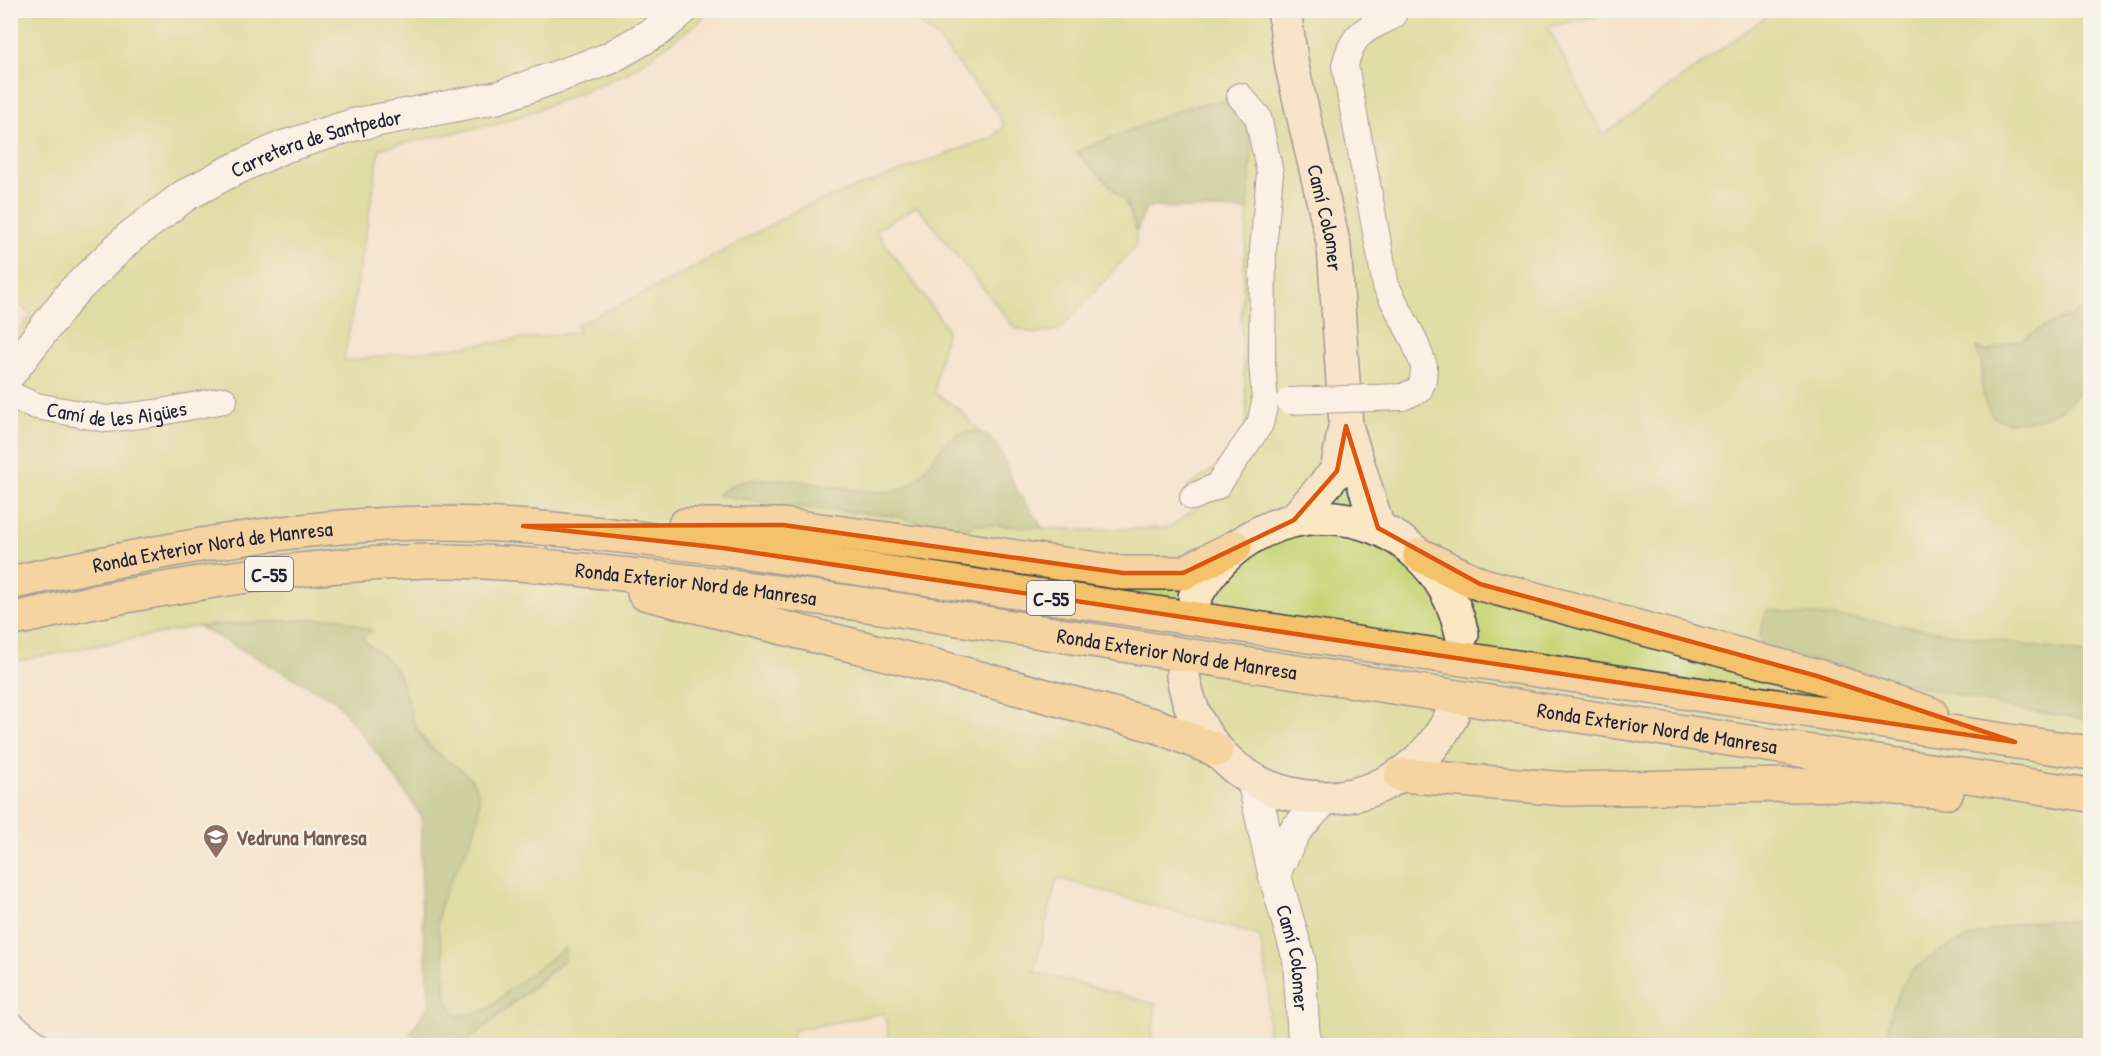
<svg xmlns="http://www.w3.org/2000/svg" width="2101" height="1056" font-family="'Patrick Hand',sans-serif">
<style>
.green{fill:#c7d475;stroke:#747b58;stroke-width:1.5;fill-rule:evenodd}
.forest{fill:#9db666;stroke:#606c50;stroke-width:1.5}
.lines{fill:none;stroke-linecap:round;stroke-linejoin:round}
.minor-casing{stroke:#423f51;stroke-width:28}
.tertiary-casing{stroke:#423f51;stroke-width:34}
.secondary-casing{stroke:#423f51;stroke-width:36}
.trunk-casing{stroke:#423f51;stroke-width:36}
.minor{stroke:#fff;stroke-width:26}
.tertiary{stroke:#fff;stroke-width:32}
.secondary{stroke:#fae7c3;stroke-width:33}
.trunk{stroke:#f3c26a;stroke-width:33}
.minor-bridge-casing{stroke:#423f51;stroke-width:28;stroke-linecap:butt}
.minor-bridge{stroke:#fff;stroke-width:26}
.marked{fill:none;stroke:#de560e;stroke-width:4.5;stroke-linejoin:round}
.labels{text-anchor:middle;dominant-baseline:central;stroke-width:5;stroke-linejoin:round;paint-order:stroke}
.shield{fill:#f7f3e8;stroke:#62616f;stroke-width:1.5}
.shield-label{font-size:20px;font-weight:bold;fill:#22223b}
.street-label{font-size:21px;fill:#22223b;stroke:#f7f3e8}
.education-label{font-size:21px;font-weight:bold;fill:#785e54;stroke:#f7f3e8;text-anchor:start}
</style>
<rect width="100%" height="100%" fill="#f7f3e8"/>
<filter id="ink" filterUnits="userSpaceOnUse"><feTurbulence type="fractalNoise" baseFrequency=".0167" numOctaves="2"/><feDisplacementMap in="SourceGraphic" scale="12" xChannelSelector="R" yChannelSelector="G"/><feConvolveMatrix kernelMatrix="1 2 1 2 8 2 1 2 1" color-interpolation-filters="sRGB"/></filter>
<filter id="wash" filterUnits="userSpaceOnUse"><feTurbulence type="fractalNoise" baseFrequency=".008" numOctaves="4" result="noise"/><feDisplacementMap in="SourceGraphic" scale="24" xChannelSelector="R" yChannelSelector="G"/><feGaussianBlur stdDeviation="1.35" result="paint"/><feColorMatrix in="noise" values="0 0 0 0 0 0 0 0 0 0 0 0 0 0 0 0 0 1.4 0 .05"/><feComposite in="paint" operator="in"/></filter>
<g filter="url(#wash)">
<rect width="100%" height="100%" fill="#f5e4cd"/>
<path class="green" d="M 1303,10 L 1304,12 L 1307,10 L 1621,11 L 1548,27 L 1603,135 L 1774,11 L 2090,11 L 2090,307 L 2044,327 L 2024,339 L 2012,342 L 1988,352 L 1976,348 L 1982,364 L 1981,382 L 1983,395 L 2007,422 L 2033,419 L 2058,411 L 2090,383 L 2090,655 L 1871,621 L 1767,610 L 1763,648 L 2011,708 L 2090,720 L 2090,921 L 2043,921 L 2017,924 L 1974,936 L 1948,947 L 1912,970 L 1889,1036 L 1893,1045 L 1267,1046 L 1269,987 L 1260,936 L 1057,878 L 1034,972 L 1156,1004 L 1151,1045 L 891,1045 L 884,1013 L 793,1030 L 792,1045 L 463,1045 L 564,961 L 509,990 L 490,1008 L 474,1014 L 457,1015 L 446,1000 L 444,957 L 437,925 L 442,900 L 451,876 L 472,837 L 477,819 L 472,779 C 446,760 421,745 410,713 C 405,700 404,684 397,673 C 388,658 371,651 361,637 L 371,631 L 339,618 L 199,626 L 11,662 L 11,343 L 31,315 L 11,296 L 11,11 L 709,11 L 701,20 L 629,72 L 537,110 L 497,124 L 380,148 L 344,361 L 579,332 L 576,325 L 669,281 L 801,208 L 993,137 L 1004,126 L 994,108 L 937,38 L 905,11 ZM 1224,101 L 1249,126 L 1251,158 L 1241,323 L 1247,415 L 1244,437 L 1231,456 L 1187,488 L 1199,506 L 1171,526 L 1164,528 L 1085,530 L 974,524 L 962,534 L 896,516 L 783,505 L 718,495 C 751,460 844,494 887,492 C 905,492 921,478 931,464 C 935,458 939,449 944,445 C 947,442 969,432 973,432 C 976,432 979,433 982,434 L 958,408 L 935,393 L 936,378 L 947,328 L 875,230 L 917,206 L 1015,328 L 1036,334 L 1059,330 L 1136,246 C 1140,200 1103,182 1076,152 L 1190,106 Z"/>
<path class="forest" d="M 1224,101 L 1249,127 L 1251,158 L 1248,210 L 1146,207 L 1137,231 L 1127,204 L 1106,181 L 1076,152 L 1190,106 Z
M 2090,307 L 2090,383 C 2079,391 2070,404 2058,411 C 2040,421 2013,425 1994,418 C 1980,400 1983,386 1982,366 C 1981,360 1978,353 1976,347 L 1988,352 L 2012,342 L 2024,339 L 2044,327 Z
M 965,432 C 974,432 985,432 991,439 C 1003,450 1006,467 1012,481 C 1019,499 1034,511 1042,528 L 974,524 L 962,534 L 896,516 L 783,505 L 718,495 C 759,458 839,496 888,492 C 930,489 932,438 965,432 Z
M 1767,610 L 1871,621 L 2090,655 L 2090,720 L 2011,708 L 1763,648 L 1759,636 Z
M 339,618 L 372,631 L 362,637 C 372,651 389,656 397,672 C 410,697 408,726 429,747 C 445,763 473,770 478,794 C 487,831 448,874 439,909 C 434,931 443,943 445,963 C 447,986 440,995 457,1015 L 474,1014 L 490,1008 L 509,990 L 566,947 L 564,961 L 552,969 L 463,1045 L 421,1045 L 410,1033 L 430,1004 L 421,903 L 422,817 L 385,763 L 335,700 L 198,626 Z
M 2043,921 L 2090,921 L 2090,1045 L 1893,1045 C 1885,1028 1888,1013 1897,997 C 1902,988 1906,975 1914,969 C 1946,942 2001,923 2043,921 Z"/>
</g>
<g filter="url(#ink)">
<g class="lines">
<defs>
<g id="minor">
<path d="M 1393,16 C 1364,30 1352,33 1345,66 L 1386,286 L 1414,340 L 1424,366 L 1423,381 L 1419,390 L 1402,397"/>
<path id="s1" d="M 10,395 L 36,406 L 107,419 L 156,413 L 224,400"/>
<path d="M 1193,497 L 1217,486 L 1260,424 L 1265,402 L 1262,362 L 1263,250 L 1270,173 L 1258,117 L 1240,96"/>
<path d="M 10,1024 L 39,1046"/>
</g>
<g id="tertiary">
<path id="s2" d="M 10,373 L 72,293 L 130,237 L 184,196 L 227,173 L 283,147 L 353,125 L 499,97 L 608,59 L 660,29 L 682,10"/>
<path id="s3" d="M 1253,780 L 1274,873 L 1299,959 L 1304,1041 L 1302,1046"/>
<path d="M 1274,873 L 1295,831 L 1325,798"/>
</g>
<g id="secondary">
<path id="s4" d="M 1284,10 L 1292,67 L 1334,246 L 1346,426 L 1378,528"/>
<path d="M 1294,520 L 1337,471 L 1345,427"/>
<path d="M 1195,597 C 1261,475 1432,498 1462,634"/>
<path d="M 1183,676 C 1207,817 1388,843 1452,715"/>
</g>
<g id="trunk">
<path d="M 685,525 L 783,525 L 970,550 L 1123,573 L 1183,573 L 1235,547"/>
<path d="M 1420,555 L 1480,584 L 1817,676 L 1931,714"/>
<path id="s5" d="M 10,583 C 147,553 284,525 424,523 C 524,522 624,537 723,548 L 2090,753"/>
<path d="M 644,593 L 935,666 L 1157,726 L 1216,750"/>
<path id="s6" d="M 10,620 C 148,589 287,565 428,561 C 502,560 576,569 649,577 C 831,596 1012,628 1193,656 C 1492,702 1791,748 2090,795"/>
<path d="M 1401,775 L 1566,789 L 1847,784 L 1947,792"/>
</g>
</defs>
<use href="#minor" class="minor-casing"/>
<use href="#tertiary" class="tertiary-casing"/>
<use href="#secondary" class="secondary-casing"/>
<use href="#trunk" class="trunk-casing"/>
<use href="#minor" class="minor"/>
<use href="#tertiary" class="tertiary"/>
<use href="#secondary" class="secondary"/>
<use href="#trunk" class="trunk"/>
<defs>
<path id="minor-bridge" d="M 1289,401 L 1402,397"/>
</defs>
<use href="#minor-bridge" class="minor-bridge-casing"/>
<use href="#minor-bridge" class="minor-bridge"/>
</g>
</g>
<path d="M0 0H2101V1056H0ZM 1346,426 L 1378,528 L 1480,584 L 1817,676 L 2015,742 L 723,548 L 523,526 L 783,525 L 1123,573 L 1183,573 L 1294,520 L 1337,471 Z" fill="#f5e4cd" fill-opacity=".55" fill-rule="evenodd"/>
<path class="marked" d="M 1346,426 L 1378,528 L 1480,584 L 1817,676 L 2015,742 L 723,548 L 523,526 L 783,525 L 1123,573 L 1183,573 L 1294,520 L 1337,471 Z"/>
<defs>
<symbol id="school-pin" viewBox="-11 -11 22 30"><path d="M0 17L-7.5 6A9.5 9.5 0 1 1 7.5 6Z" fill="#8d6e63" stroke="#f7f3e8"/><path d="M0-5L7-2L0 1L-7-2ZM-4 1L0 2.5L4 1V4Q0 6-4 4Z" fill="#fff"/></symbol>
</defs>
<g fill-rule="evenodd">
<use href="#school-pin" x="201" y="822" width="30" height="40"/>
</g>
<g class="labels">
<g class="shield">
<rect x="245" y="557" width="48" height="34" rx="4.5"/>
<rect x="1027" y="581" width="48" height="34" rx="4.5"/>
</g>
<g class="shield-label">
<text x="269" y="574">C-55</text>
<text x="1051" y="598">C-55</text>
</g>
<g class="street-label">
<text stroke="none"><textPath href="#s2" startOffset="393">Carretera de Santpedor</textPath></text>
<text stroke="none"><textPath href="#s4" startOffset="212">Camí Colomer</textPath></text>
<text stroke="none"><textPath href="#s1" startOffset="110">Camí de les Aigües</textPath></text>
<text stroke="none"><textPath href="#s5" startOffset="206">Ronda Exterior Nord de Manresa</textPath></text>
<text stroke="none"><textPath href="#s6" startOffset="692">Ronda Exterior Nord de Manresa</textPath></text>
<text stroke="none"><textPath href="#s6" startOffset="1178">Ronda Exterior Nord de Manresa</textPath></text>
<text stroke="none"><textPath href="#s6" startOffset="1664">Ronda Exterior Nord de Manresa</textPath></text>
<text stroke="none"><textPath href="#s3" startOffset="183">Camí Colomer</textPath></text>
</g>
<g class="education-label">
<text x="236" y="837">Vedruna Manresa</text>
</g>
</g>
<rect width="2101" height="1056" fill="none" stroke="#f7f3e8" stroke-width="36"/>
</svg>
